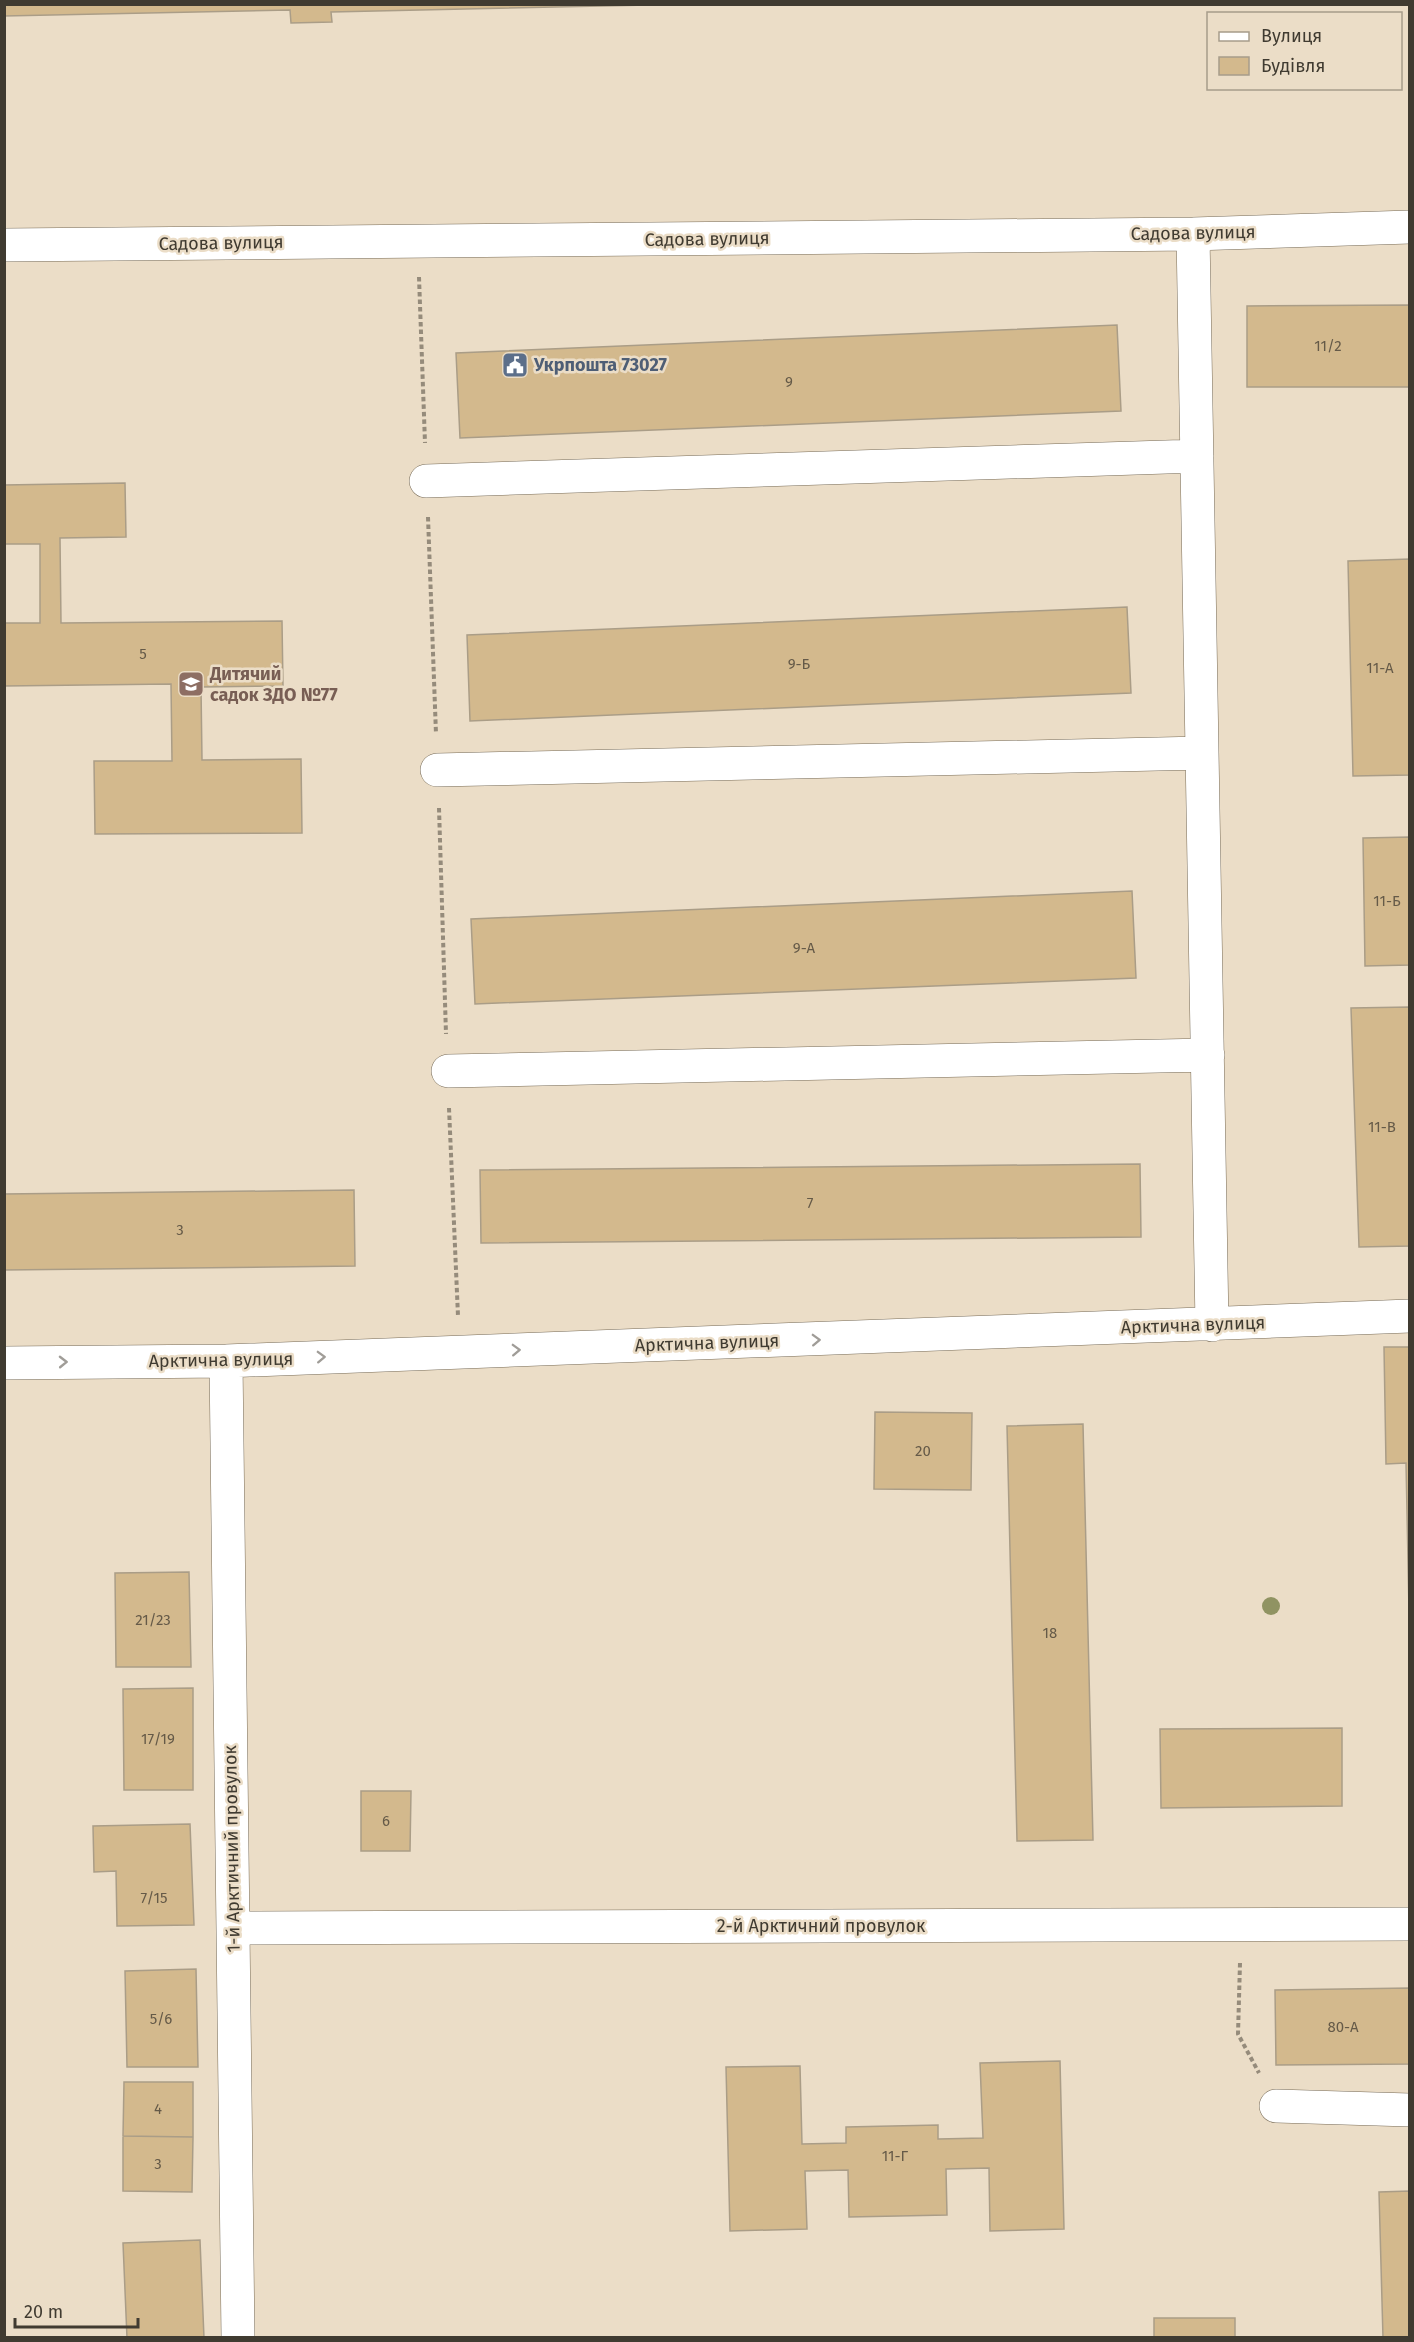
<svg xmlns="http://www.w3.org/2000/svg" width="1414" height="2342" font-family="'Fira Sans',sans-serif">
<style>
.building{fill:#d3b98d;stroke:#aa9d87;stroke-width:1.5}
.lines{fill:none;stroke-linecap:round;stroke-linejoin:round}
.minor-casing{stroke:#786c58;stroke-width:34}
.path{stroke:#958b7b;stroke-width:4;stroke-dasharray:4.5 3;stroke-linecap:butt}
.minor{stroke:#fff;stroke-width:33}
.tree{fill:#909362}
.oneway{stroke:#a09d98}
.labels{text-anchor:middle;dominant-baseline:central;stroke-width:5;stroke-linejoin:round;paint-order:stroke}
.number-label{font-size:15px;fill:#655a48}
.street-label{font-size:18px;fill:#403b31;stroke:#ebddc7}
.service-label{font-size:18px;font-weight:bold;fill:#4e5e75;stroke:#ebddc7;text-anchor:start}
.education-label{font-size:18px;font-weight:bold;fill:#785e54;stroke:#ebddc7;text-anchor:start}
</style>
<rect width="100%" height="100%" fill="#ebddc7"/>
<path class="building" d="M 4,4 L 696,4 L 331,12 L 332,22 L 291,23 L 290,10 L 4,16 Z
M 1410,305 L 1410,387 L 1247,387 L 1247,306 Z
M 1117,325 L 1121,411 L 460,438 L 456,353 Z
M 125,483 L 126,537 L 60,538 L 61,623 L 282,621 L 283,686 L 201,687 L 202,760 L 301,759 L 302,833 L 95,834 L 94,761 L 172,761 L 171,684 L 4,686 L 4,623 L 40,623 L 40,544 L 4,544 L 4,485 Z
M 1410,559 L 1410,775 L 1353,776 L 1348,561 Z
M 1127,607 L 1131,693 L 470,721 L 467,635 Z
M 1410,837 L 1410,965 L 1365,966 L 1363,838 Z
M 1132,891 L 1136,978 L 475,1004 L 471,919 Z
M 1410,1007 L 1410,1246 L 1359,1247 L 1351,1008 Z
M 1140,1164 L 1141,1237 L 481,1243 L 480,1170 Z
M 354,1190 L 355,1266 L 4,1270 L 4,1194 Z
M 1384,1347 L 1410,1347 L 1410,1661 L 1406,1463 L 1386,1464 Z
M 875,1412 L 972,1413 L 971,1490 L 874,1489 Z
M 1083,1424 L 1093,1840 L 1017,1841 L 1007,1426 Z
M 189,1572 L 191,1667 L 116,1667 L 115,1573 Z
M 193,1688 L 193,1790 L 124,1790 L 123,1689 Z
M 1342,1728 L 1342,1806 L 1161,1808 L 1160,1729 Z
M 361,1791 L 411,1791 L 410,1851 L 361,1851 Z
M 190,1824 L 194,1925 L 117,1926 L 116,1871 L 94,1872 L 93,1826 Z
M 196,1969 L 198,2067 L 127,2067 L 125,1971 Z
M 1410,1988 L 1410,2064 L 1276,2065 L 1275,1990 Z
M 1060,2061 L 1064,2229 L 990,2231 L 989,2168 L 946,2169 L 947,2215 L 849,2217 L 848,2170 L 805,2171 L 807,2229 L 730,2231 L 726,2067 L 800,2066 L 802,2144 L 846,2143 L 846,2127 L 938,2125 L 938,2139 L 983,2138 L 980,2063 Z
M 124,2082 L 193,2082 L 193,2137 L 123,2136 Z
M 123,2136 L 193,2137 L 192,2192 L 123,2191 Z
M 1410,2191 L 1410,2338 L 1383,2338 L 1379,2192 Z
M 200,2240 L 204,2338 L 127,2338 L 123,2243 Z
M 1154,2318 L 1235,2318 L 1235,2338 L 1154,2338 Z"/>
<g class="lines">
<defs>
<path id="minor" d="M 1193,234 L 1212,1325
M 4,245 L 1193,234 L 1410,227
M 426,481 L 1197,456
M 437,770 L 1202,753
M 448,1071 L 1208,1055
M 226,1361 L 238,2338
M 4,1363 L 226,1361 L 1410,1316
M 233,1928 L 1410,1924
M 1276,2106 L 1410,2110"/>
</defs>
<use href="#minor" class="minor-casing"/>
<path class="path" d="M 419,277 L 425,443
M 428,517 L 436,734
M 439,808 L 446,1034
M 449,1108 L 458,1316
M 1240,1963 L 1238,2034 L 1259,2073"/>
<use href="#minor" class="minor"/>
</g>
<circle class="tree" cx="1271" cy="1606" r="9"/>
<defs><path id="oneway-chevron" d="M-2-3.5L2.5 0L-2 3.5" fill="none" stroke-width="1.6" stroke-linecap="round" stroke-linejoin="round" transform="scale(1.5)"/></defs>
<g class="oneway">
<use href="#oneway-chevron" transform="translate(816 1340) rotate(-2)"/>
<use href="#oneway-chevron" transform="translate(516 1350) rotate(-2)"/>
<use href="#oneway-chevron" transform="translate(321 1357) rotate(-2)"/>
<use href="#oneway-chevron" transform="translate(63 1362) rotate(-1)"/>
</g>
<defs>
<symbol id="civic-square" viewBox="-11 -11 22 22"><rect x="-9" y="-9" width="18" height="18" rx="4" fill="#5c6f8a" stroke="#ebddc7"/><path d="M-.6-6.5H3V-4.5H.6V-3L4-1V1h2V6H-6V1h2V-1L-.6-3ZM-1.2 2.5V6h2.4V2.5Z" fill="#fff"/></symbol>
<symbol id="school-square" viewBox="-11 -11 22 22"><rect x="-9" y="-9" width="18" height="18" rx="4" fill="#8d6e63" stroke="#ebddc7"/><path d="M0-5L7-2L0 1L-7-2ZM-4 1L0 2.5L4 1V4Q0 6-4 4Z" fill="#fff"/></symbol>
</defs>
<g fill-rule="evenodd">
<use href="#civic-square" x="500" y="350" width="30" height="30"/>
<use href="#school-square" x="176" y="669" width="30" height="30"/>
</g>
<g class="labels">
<g class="number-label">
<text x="1328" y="346">11/2</text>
<text x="789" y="382">9</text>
<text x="143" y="654">5</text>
<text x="799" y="664">9-Б</text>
<text x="1380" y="668">11-А</text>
<text x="1387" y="901">11-Б</text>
<text x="804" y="948">9-А</text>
<text x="1382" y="1127">11-В</text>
<text x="810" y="1203">7</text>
<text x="180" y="1230">3</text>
<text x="923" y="1451">20</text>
<text x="153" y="1620">21/23</text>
<text x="1050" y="1633">18</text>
<text x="158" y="1739">17/19</text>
<text x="386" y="1821">6</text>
<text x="154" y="1898">7/15</text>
<text x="161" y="2019">5/6</text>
<text x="1343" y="2027">80-А</text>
<text x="158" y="2109">4</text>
<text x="895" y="2156">11-Г</text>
<text x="158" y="2164">3</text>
</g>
<g class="street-label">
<text transform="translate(1193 233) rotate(-1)">Садова вулиця</text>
<text transform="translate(707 239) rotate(-1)">Садова вулиця</text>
<text transform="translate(221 243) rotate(-1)">Садова вулиця</text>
<text transform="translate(1193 1325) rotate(-2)">Арктична вулиця</text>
<text transform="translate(707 1343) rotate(-2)">Арктична вулиця</text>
<text transform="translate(221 1360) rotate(-1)">Арктична вулиця</text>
<text transform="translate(232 1849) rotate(-91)">1-й Арктичний провулок</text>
<text x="821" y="1926">2-й Арктичний провулок</text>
</g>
<g class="service-label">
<text x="534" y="365">Укрпошта 73027</text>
</g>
<g class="education-label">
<text x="210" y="674">Дитячий<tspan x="210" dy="21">садок ЗДО №77</tspan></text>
</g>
</g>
<rect width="1414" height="2342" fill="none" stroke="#403b31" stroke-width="12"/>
<rect x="1207" y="12" width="195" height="78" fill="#ebddc7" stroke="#a79c8b" stroke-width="1.5"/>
<rect x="1219" y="32" width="30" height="9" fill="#ffffff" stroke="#a79c8b" stroke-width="1.5"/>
<text x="1261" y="42" font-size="18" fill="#403b31">Вулиця</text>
<rect x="1219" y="57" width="30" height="18" fill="#d3b98d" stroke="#a79c8b" stroke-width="1.5"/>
<text x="1261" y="72" font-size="18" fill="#403b31">Будівля</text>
<path d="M15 2318v9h123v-9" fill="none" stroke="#403b31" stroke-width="3"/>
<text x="24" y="2318" font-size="18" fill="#403b31" stroke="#ebddc7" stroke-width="4.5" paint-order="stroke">20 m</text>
</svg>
